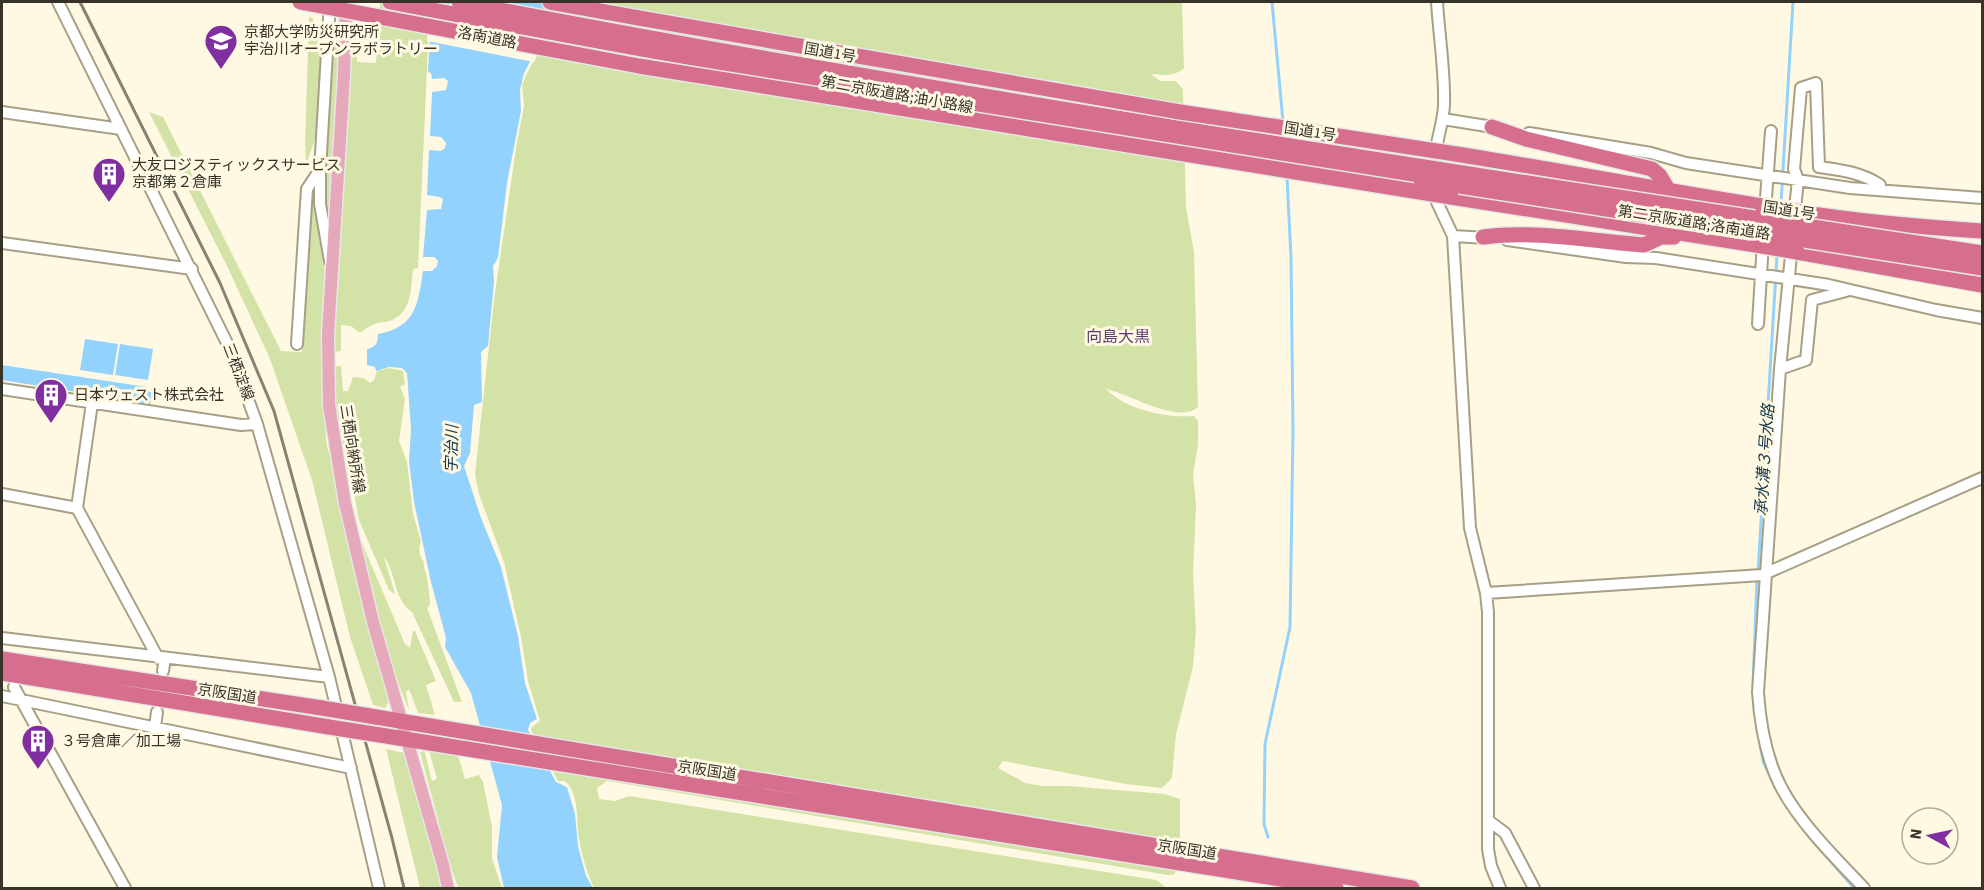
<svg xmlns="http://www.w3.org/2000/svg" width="1984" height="890" font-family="'Source Sans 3','Noto Sans JP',sans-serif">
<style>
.green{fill:#d3e2a7}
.water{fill:#94d2fe}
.pier{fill:#fff9e3}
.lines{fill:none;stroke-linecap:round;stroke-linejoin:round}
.stream{stroke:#94d2fe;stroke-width:3}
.minor-casing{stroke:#a7a086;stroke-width:14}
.major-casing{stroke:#e7e7e5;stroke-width:15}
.highway-casing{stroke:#e7e7e5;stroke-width:18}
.minor{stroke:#fff;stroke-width:10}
.major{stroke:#e6a8bb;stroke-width:12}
.highway{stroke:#d66e8e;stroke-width:15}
.rail{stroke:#878374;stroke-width:3}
.highway-bridge-casing{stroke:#e7e7e5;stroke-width:18;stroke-linecap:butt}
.highway-bridge{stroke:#d66e8e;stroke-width:15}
.labels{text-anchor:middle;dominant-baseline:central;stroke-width:6;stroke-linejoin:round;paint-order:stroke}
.poi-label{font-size:15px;fill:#363329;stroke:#fff9e3;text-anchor:start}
.street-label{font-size:15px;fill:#363329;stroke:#fff9e3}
.neighbourhood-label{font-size:16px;fill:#623c74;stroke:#fff9e3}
.water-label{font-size:16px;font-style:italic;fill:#15374e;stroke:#fff9e3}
</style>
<rect width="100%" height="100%" fill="#fff9e3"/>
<path class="green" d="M 380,2 L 430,2 L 418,268 L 413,269 C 411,287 412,312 392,320 C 387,322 382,322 377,323 C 371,325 365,329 360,333 L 351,326 L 341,325 L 341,351 L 334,352 L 332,318 L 350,38 L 356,38 L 357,62 L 376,63 Z
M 565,2 L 1182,2 L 1184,68 C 1175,77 1162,75 1151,74 L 1160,81 L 1176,81 L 1183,89 L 1186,207 L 1194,252 L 1198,407 C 1178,425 1128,393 1106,389 C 1126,410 1166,418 1194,416 L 1198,421 L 1198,444 L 1193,475 L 1196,505 L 1193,574 L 1196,631 L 1193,666 L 1176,734 L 1172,778 L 1162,788 L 1126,784 L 1003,761 L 998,768 L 1025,783 L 1042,786 L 1069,786 L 1165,794 L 1180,799 L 1180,836 L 1175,874 L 1168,875 L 607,781 L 597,788 L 599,799 L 615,801 L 629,796 L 1156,880 L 1167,888 L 594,888 C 587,873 582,856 579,839 C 576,821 580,795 565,781 L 558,781 L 531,730 L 533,726 L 540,721 L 528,681 L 521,637 L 504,562 L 479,494 L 475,474 L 494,300 L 516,148 L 524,106 L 522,85 L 526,75 Z
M 309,17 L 313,18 L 314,32 L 325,33 L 319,127 L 306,165 L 305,144 Z
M 333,32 L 341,33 L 340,69 L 328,219 L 332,233 L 328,231 L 324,178 Z
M 149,112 L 163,117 L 281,351 L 302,352 L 313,195 L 314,194 L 327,286 L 327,420 C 324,434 326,453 335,465 L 390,699 L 385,708 L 373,705 L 350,637 L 312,480 L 270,359 L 228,268 Z
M 334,363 L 335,366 L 341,366 L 343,391 L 348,391 L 353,377 L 364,378 L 370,383 L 374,380 L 377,371 L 389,368 L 403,371 L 405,384 L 400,387 L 405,399 L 399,441 L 407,462 L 413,514 L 421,541 C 418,547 419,557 424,562 C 423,569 426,571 427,578 C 428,587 430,596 430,605 L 427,608 L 462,702 L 454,702 L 412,612 C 394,601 396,572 384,557 L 395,594 L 389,590 L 359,520 L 354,494 L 347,494 L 332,390 Z
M 357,531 L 405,644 L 410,648 L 413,631 L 415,631 L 436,681 L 426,685 L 435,715 L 418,713 L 409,689 L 406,692 L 409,710 C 384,652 372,592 357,531 Z
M 386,749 L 404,753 L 443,888 L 420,888 Z
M 422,749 L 424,749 L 432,781 L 437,779 L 429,750 L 458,755 L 465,779 L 479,775 L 483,782 L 492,827 L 492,859 L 502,888 L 458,888 L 439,830 L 439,823 L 420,752 L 423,752 Z"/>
<path class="water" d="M 432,2 L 562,2 L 524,73 L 520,90 L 521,111 L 507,183 L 498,258 L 493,266 L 494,282 L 488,346 L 481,352 L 482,402 L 474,405 L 470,453 L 464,466 L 481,518 L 501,567 L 518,636 L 525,683 L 537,719 L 530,723 L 528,730 L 556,782 L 567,787 L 575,814 L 578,846 L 586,876 L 593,888 L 504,888 L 497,857 L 502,805 L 471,693 L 445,647 L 446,638 L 431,582 L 414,502 L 409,461 L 411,430 L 407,373 L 402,368 L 389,367 L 376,371 L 375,367 L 367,365 L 367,349 C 376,347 378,343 378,334 C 416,327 418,304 423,271 L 432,271 L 437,266 L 438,261 L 434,257 L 423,257 L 427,210 L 441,209 L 443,199 L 440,197 L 427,195 L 429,150 L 441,151 L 445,148 L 446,143 L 441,137 L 430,136 L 432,92 L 446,90 L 448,81 L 444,78 L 432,79 L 431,73 L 428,72 Z
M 85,339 L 118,344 L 113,375 L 80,370 Z
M 120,344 L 153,349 L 148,380 L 115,375 Z
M 2,365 L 147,387 L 148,391 L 152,393 L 150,404 L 2,380 Z"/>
<path class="pier" d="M 428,19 L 544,41 L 534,62 L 427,41 Z"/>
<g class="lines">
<path class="stream" d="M 1272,2 L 1283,122
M 1781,203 L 1793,2
M 1758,572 L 1777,255
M 1753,686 L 1757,578
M 1754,707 L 1763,761 L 1775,787
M 1268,837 L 1264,824 L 1265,744 L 1290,627 L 1293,431 L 1291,258 L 1287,177
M 1827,857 L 1854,888"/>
<defs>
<path id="minor" d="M 58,2 L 229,347 L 257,424 L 329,677 L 379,888
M 2,112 L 121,129
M 1443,119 L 1499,128
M 1529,133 L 1651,153 L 1686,163 L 1850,188 L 1982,198
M 1434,174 C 1432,151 1443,128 1444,105 C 1445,71 1439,35 1437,2
M 1436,189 L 1437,202 L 1453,236 L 1470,528 L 1486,593 L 1488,612 L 1488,849 L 1491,866 L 1500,888
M 1765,211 L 1771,131
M 1794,218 L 1798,180 L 1794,169 L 1801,88 L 1816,83 L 1819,167 C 1840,170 1861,172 1880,185 L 1880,190
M 1453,236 L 1488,238
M 1507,240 L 1626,257 L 1656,258 L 1829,285 L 1936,310 L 1982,318
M 2,243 L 192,269
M 1792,245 L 1780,369 L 1758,692 C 1760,723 1766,757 1780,785 C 1798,821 1836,859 1864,888
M 330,261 L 320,204 L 320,170 L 330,2
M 1758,324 L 1763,242
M 297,344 L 307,189 L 319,171
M 1780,369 L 1806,360 L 1812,300 L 1846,291
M 2,389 L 241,425 L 257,424
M 2,494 L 77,508 L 158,658
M 77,508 L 92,403
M 1486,593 L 1762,575 L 1982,478
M 2,638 L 329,677
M 163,671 L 165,658
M 14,687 L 125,888
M 2,696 L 351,768
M 155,727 L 157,712
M 1489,821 L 1505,833 L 1534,888"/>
<path id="major" d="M 346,2 L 344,75 L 328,334 L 329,405 L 345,503 L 373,622 L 443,865 L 448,888"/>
<path id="highway" d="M 390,2 C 733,68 1076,126 1421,180
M 459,2 C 779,64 1101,116 1424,167
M 550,2 L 639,18
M 1492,127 L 1526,139 L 1652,169 L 1660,176 L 1669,191
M 1456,154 C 1558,170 1660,190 1762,206
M 1451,197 L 1756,245
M 1799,212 C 1860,222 1921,227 1982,231
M 1483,237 C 1536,230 1590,241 1644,245 L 1661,237 L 1674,237
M 1797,252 L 1982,285
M 2,659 L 322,708
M 2,673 L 329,727
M 376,717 L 1412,888
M 380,735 L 1336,888"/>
</defs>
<use href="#minor" class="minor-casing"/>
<use href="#major" class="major-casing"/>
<use href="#highway" class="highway-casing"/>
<use href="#minor" class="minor"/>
<use href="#major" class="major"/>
<use href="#highway" class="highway"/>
<path class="rail" d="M 80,2 L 220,283 L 274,411 L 392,838 L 404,888"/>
<defs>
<path id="highway-bridge" d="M 300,2 L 639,66 L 1451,197
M 639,18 L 1180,112 L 1456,154
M 1424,167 L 1982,253
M 1421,180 L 1982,268
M 1762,206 L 1799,212
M 1756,245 L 1797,252
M 322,708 L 376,717
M 329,727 L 380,735"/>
</defs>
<use href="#highway-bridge" class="highway-bridge-casing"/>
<use href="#highway-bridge" class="highway-bridge"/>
</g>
<defs>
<symbol id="university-pin" viewBox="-11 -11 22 30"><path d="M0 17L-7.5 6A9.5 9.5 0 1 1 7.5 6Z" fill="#7f2f9f" stroke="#fff9e3"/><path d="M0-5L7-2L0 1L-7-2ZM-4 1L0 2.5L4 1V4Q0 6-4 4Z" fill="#fff"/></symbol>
<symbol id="building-pin" viewBox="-11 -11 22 30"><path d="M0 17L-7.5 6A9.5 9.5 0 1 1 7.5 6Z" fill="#7f2f9f" stroke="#fff9e3"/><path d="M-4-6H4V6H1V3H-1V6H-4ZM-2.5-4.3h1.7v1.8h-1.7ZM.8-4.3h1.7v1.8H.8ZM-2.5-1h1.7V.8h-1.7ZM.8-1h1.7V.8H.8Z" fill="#fff"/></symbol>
</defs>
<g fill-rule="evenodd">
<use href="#university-pin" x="202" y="22" width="38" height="52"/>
<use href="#building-pin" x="90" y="155" width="38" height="52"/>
<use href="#building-pin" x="32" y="376" width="38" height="52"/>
<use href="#building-pin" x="19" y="722" width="38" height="52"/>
</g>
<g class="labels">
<g class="poi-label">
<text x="244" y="32">京都大学防災研究所<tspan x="244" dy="17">宇治川オープンラボラトリー</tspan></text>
<text x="132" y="165">大友ロジスティックスサービス<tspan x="132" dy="17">京都第２倉庫</tspan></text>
<text x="74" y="395">日本ウェスト株式会社</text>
<text x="61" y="741">３号倉庫／加工場</text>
</g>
<g class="street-label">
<text transform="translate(487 38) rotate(11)">洛南道路</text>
<text transform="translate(830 53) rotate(10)">国道1号</text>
<text transform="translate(897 95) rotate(10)">第二京阪道路;油小路線</text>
<text transform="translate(1310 132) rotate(9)">国道1号</text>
<text transform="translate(1789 211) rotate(9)">国道1号</text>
<text transform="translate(1694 223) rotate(9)">第二京阪道路;洛南道路</text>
<text transform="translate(238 372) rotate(69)">三栖淀線</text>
<text transform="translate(352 449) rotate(81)">三栖向納所線</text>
<text transform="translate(227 694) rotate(9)">京阪国道</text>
<text transform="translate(707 771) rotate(9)">京阪国道</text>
<text transform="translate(1187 850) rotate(9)">京阪国道</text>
</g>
<g class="neighbourhood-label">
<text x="1118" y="337">向島大黒</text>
</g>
<g class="water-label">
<text transform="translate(452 449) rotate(-89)">宇治川</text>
<text transform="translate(1765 460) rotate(-86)">承水溝３号水路</text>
</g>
</g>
<rect width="1984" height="890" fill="none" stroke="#363329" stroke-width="6"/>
<g transform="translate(1930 836) rotate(278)"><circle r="28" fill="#fff9e3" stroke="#afaa99" stroke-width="1.5"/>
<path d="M0-4.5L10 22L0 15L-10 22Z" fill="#7f2f9f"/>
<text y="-9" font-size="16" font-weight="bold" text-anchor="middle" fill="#363329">N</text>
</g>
</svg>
